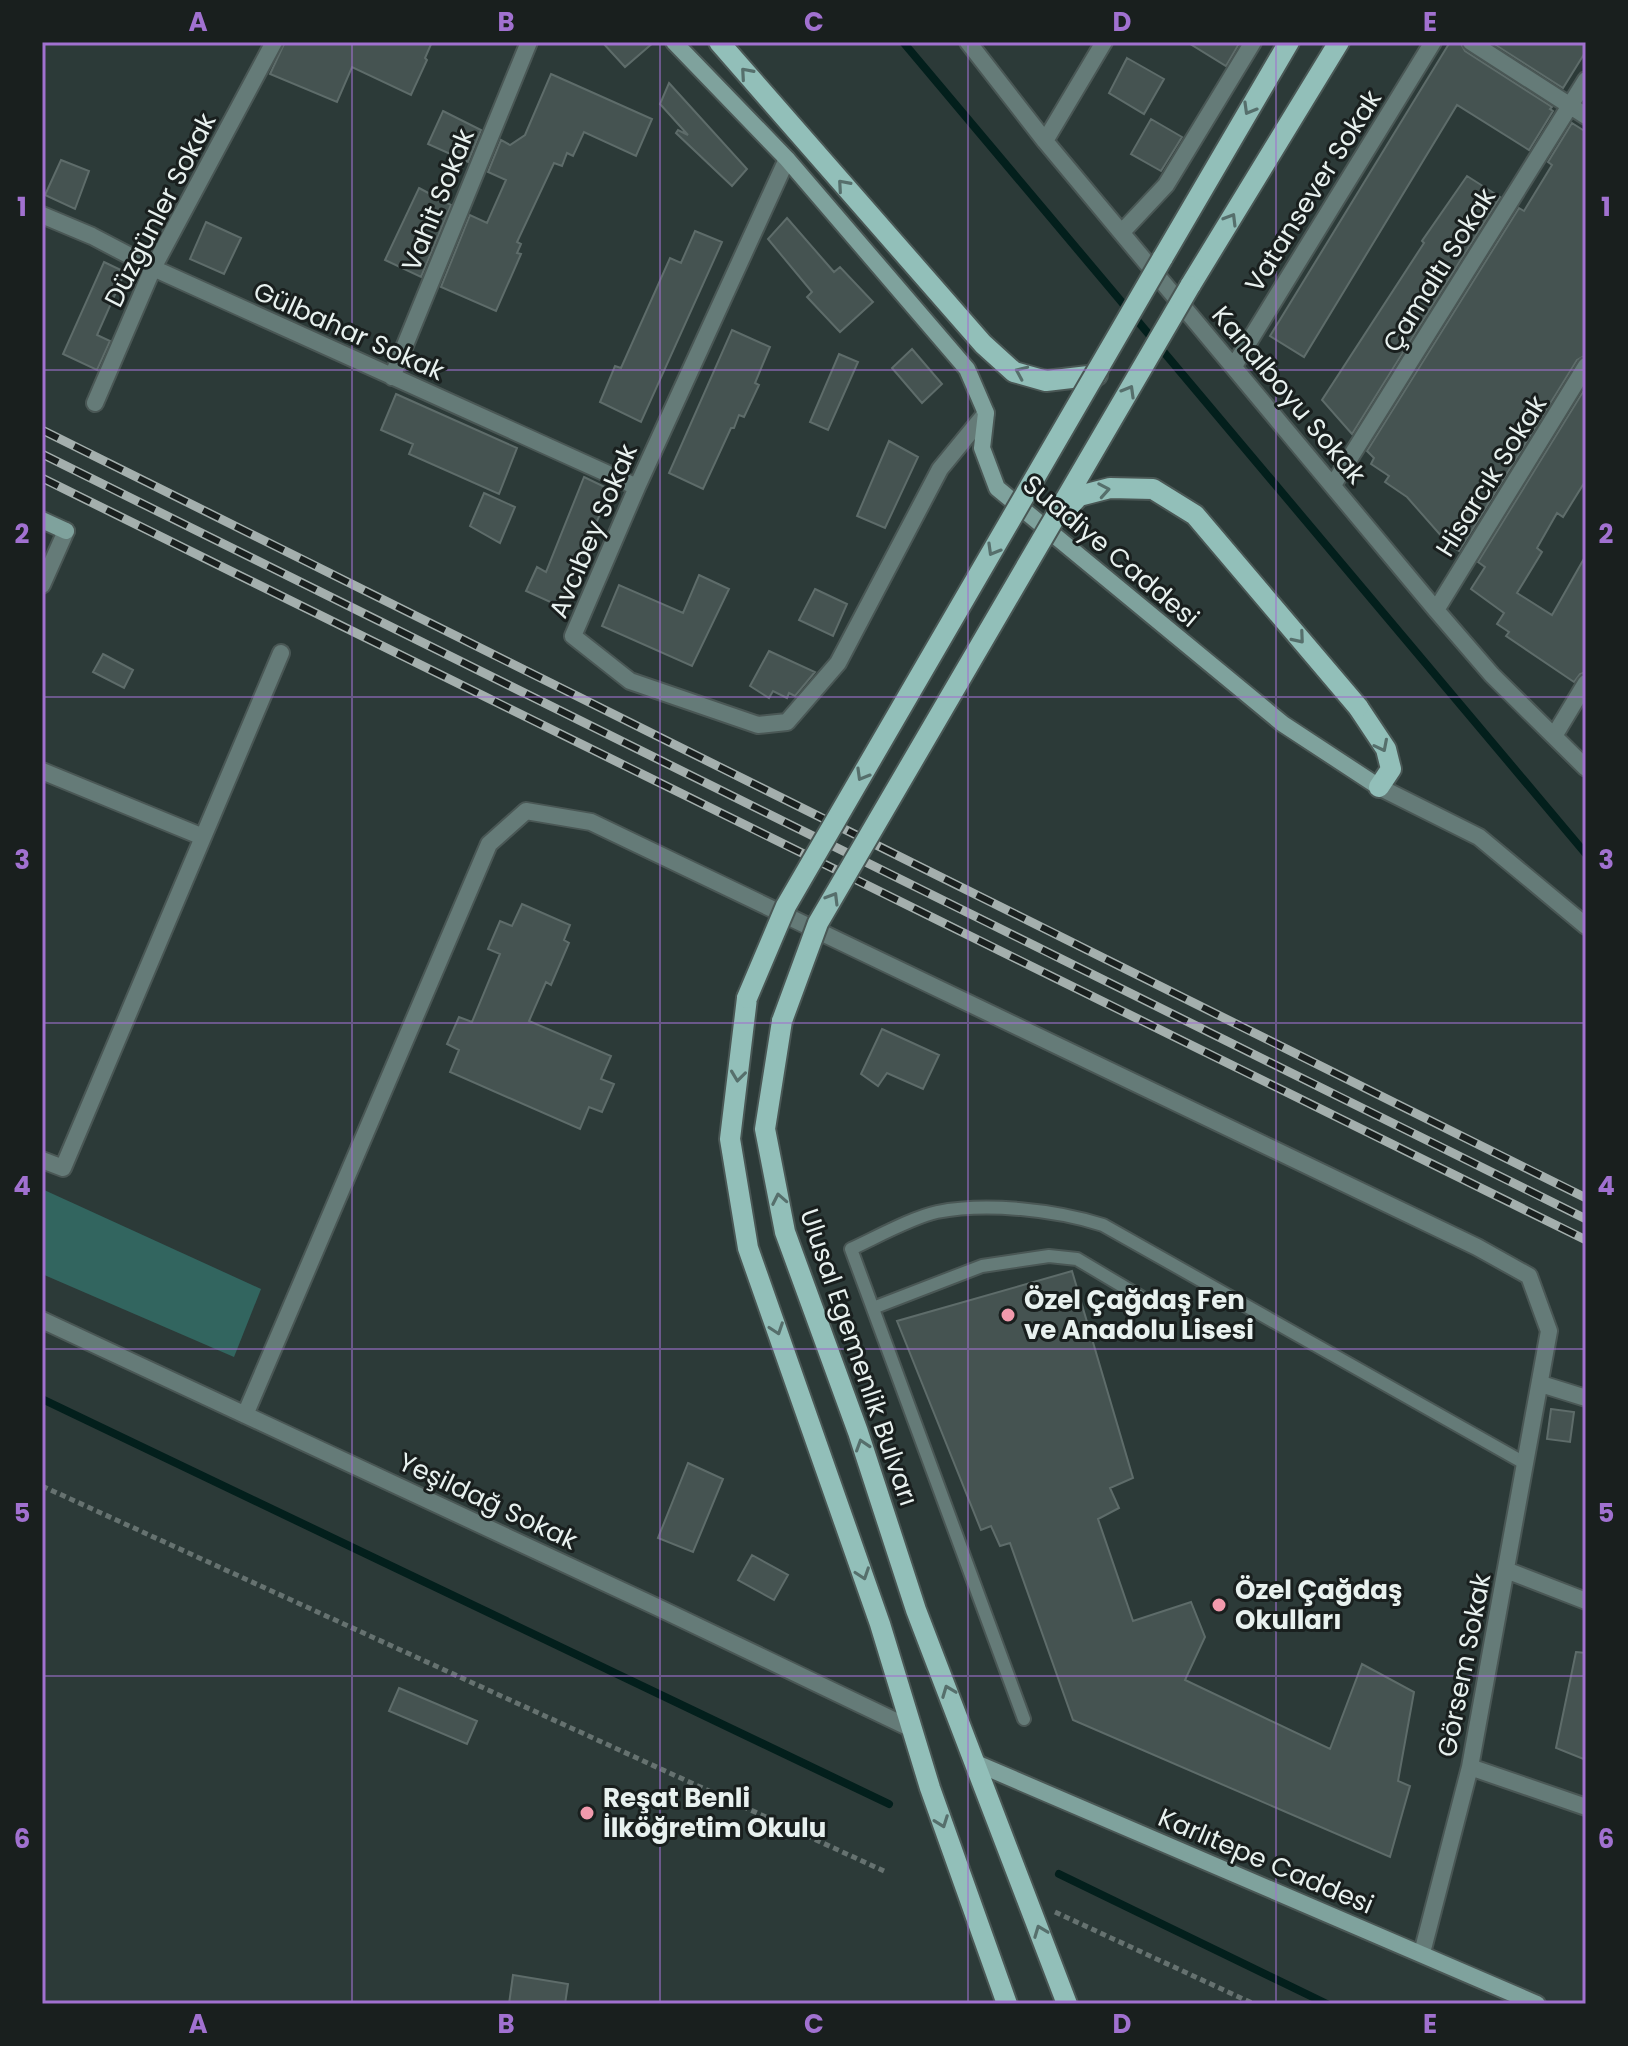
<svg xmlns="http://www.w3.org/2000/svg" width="1628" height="2046" font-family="Poppins,sans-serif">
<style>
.green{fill:#32655f}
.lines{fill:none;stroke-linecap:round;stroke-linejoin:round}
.stream{stroke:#031f1c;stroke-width:8}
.building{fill:#455351;stroke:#5e6c6a;stroke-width:2}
.lane-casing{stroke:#4a5755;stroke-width:16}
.street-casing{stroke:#4a5755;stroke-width:20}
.secondary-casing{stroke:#4a5755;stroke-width:20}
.primary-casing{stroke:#4a5755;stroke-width:24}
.path{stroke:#667270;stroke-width:5;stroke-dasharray:6 4;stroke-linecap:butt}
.lane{stroke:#657b78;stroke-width:12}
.street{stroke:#657b78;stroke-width:16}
.secondary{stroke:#7fa29d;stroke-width:16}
.primary{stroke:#92bfb9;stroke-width:20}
.rail-casing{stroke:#a4afad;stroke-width:9}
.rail{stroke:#191f1e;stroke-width:6;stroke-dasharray:18;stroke-linecap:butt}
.primary-bridge-casing{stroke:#4a5755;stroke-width:24;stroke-linecap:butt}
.primary-bridge{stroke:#92bfb9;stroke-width:20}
.oneway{stroke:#566f6c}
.grid{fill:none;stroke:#a171d0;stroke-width:2;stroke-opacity:0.55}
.poi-dot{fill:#f29aad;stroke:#191f1e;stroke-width:3}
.labels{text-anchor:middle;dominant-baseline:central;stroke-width:6;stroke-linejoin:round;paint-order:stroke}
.street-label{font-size:26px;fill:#e8f1ef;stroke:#191f1e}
.poi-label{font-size:26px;font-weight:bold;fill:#e8f1ef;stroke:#191f1e;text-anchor:start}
.neatline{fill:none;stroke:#a171d0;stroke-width:3}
.grid-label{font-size:26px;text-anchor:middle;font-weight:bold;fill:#a171d0}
</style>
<rect width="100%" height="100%" fill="#2c3a38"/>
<path class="green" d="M 42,1189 L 261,1289 L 234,1357 L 42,1274 Z"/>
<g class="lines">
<path class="stream" d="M 903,42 L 1586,854
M 42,1399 L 889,1804
M 1059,1874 L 1327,2004"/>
</g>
<path class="building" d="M 285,42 L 432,42 L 425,58 L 427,60 L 411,95 L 352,67 L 337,102 L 270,74 Z
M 602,42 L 654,42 L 625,67 Z
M 1187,42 L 1240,42 L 1226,66 Z
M 1450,42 L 1460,42 L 1465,51 L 1552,107 L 1550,109 L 1553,111 L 1529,150 L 1457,105 L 1304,357 L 1270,336 Z
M 1491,42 L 1586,42 L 1586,51 L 1563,88 Z
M 1127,58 L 1164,79 L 1144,114 L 1109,93 Z
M 551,74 L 652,119 L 636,156 L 584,132 L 573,156 L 567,153 L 562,166 L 554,163 L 517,242 L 521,244 L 517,253 L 521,254 L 496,311 L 441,287 L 470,215 L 487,223 L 506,180 L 488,172 L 501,140 L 510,145 L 525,135 Z
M 669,83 L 747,169 L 732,186 L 676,133 L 678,130 L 688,135 L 660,104 Z
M 443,111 L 481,130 L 468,162 L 428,144 Z
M 1151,119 L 1182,137 L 1161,171 L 1131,154 Z
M 1572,123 L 1586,132 L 1586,355 L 1577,360 L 1459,551 L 1450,546 L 1407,497 L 1385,482 L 1389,476 L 1371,464 L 1374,458 L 1367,451 L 1519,208 L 1524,211 L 1552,165 L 1548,162 Z
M 61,160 L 89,171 L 75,209 L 45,195 Z
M 1467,176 L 1500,197 L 1352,434 L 1322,400 L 1424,243 L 1422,241 Z
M 419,188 L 451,205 L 421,277 L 385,260 Z
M 787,218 L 834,272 L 840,267 L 873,302 L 840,332 L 807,297 L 812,292 L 768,239 Z
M 206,222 L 241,238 L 224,274 L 190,259 Z
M 695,231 L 722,242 L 641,422 L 600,402 L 615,366 L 621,368 L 670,258 L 681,263 Z
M 104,262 L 125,272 L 97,335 L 110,341 L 97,370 L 63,354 Z
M 732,330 L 770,347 L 755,383 L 759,385 L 744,417 L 739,415 L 734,428 L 731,428 L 703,489 L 669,473 Z
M 912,349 L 942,384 L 922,403 L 892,368 Z
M 839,354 L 858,362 L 828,430 L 810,422 Z
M 1586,387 L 1586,480 L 1563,517 L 1557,513 L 1537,548 L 1542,552 L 1517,593 L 1552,615 L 1586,555 L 1586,672 L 1580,674 L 1574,682 L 1506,636 L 1509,632 L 1497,624 L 1504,613 L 1471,589 L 1485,567 L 1478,562 Z
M 396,394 L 517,448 L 499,494 L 409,454 L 413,444 L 381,430 Z
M 889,441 L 918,457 L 885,528 L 857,516 Z
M 584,477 L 611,490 L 559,606 L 526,591 L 537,567 L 546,572 Z
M 484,493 L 515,507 L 500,543 L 470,526 Z
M 699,575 L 729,589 L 692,666 L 602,626 L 619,585 L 683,613 Z
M 815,589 L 847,604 L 833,636 L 799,620 Z
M 769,651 L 815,672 L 795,696 L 789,693 L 787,698 L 773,691 L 769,698 L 750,686 Z
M 103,654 L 133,670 L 124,688 L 93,672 Z
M 522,904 L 570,925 L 564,940 L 569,943 L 551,985 L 546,982 L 529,1021 L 611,1056 L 601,1079 L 614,1084 L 602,1112 L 589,1107 L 580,1129 L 450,1072 L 459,1050 L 447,1044 L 459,1017 L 472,1022 L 500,954 L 488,949 L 500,921 L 512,926 Z
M 882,1029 L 939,1055 L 923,1089 L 887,1073 L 878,1086 L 861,1074 Z
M 1072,1271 L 1133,1478 L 1110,1488 L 1119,1508 L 1098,1519 L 1133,1621 L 1191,1602 L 1205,1637 L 1185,1680 L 1330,1749 L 1362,1664 L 1414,1692 L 1398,1781 L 1410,1786 L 1390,1857 L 1073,1720 L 1010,1543 L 1000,1546 L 991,1526 L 981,1530 L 897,1321 Z
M 1551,1409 L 1574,1412 L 1570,1442 L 1547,1439 Z
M 688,1463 L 723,1479 L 693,1552 L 658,1538 Z
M 752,1555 L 788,1575 L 774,1600 L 738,1580 Z
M 1576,1652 L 1586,1653 L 1586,1760 L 1556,1748 Z
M 399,1688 L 477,1721 L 467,1744 L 389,1711 Z
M 513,1975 L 568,1984 L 565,2004 L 509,2004 Z"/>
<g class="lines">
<defs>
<path id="lane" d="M 873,1308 L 982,1266 L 1049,1256 L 1077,1259 L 1151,1303
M 1024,1719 L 851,1249 C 875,1238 913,1217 937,1212 C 987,1202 1056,1210 1103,1225 L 1526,1464"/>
<path id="street" d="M 968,42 L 1045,141 L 1436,610 L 1492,675 L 1586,768
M 1471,42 L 1586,116
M 1045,141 L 1104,42
M 787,159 L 637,487 L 573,636 L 630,681 L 758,725 L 787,722 L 838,663 L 940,469 L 986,413
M 42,215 L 92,236 L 153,268 L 637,487
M 1122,232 L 1166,185 L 1253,42
M 1234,366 L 1433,42
M 392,377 L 529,42
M 95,403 L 153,268 L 274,42
M 1333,485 L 1586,80
M 42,585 L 66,531
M 1436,610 L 1586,366
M 1554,736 L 1586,683
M 42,771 L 203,837
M 1379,787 L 1479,837 L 1586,926
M 42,1160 L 63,1168 L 281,653
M 42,1320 L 657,1607 L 912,1729
M 1541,1384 L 1586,1398
M 245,1415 L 489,844 L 526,811 L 591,822 L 1477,1247 L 1529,1276 L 1549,1331 L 1470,1767 L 1422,1953
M 1506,1570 L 1586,1601
M 1470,1767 L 1586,1807"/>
<path id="secondary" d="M 674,42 L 787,159 L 967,369 L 986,413 L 982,448 L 997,488 L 1283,724 L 1379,787
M 42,520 L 66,531
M 976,1763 L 1537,2004"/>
<path id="primary" d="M 719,42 L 983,344 L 1014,372 L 1046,381 L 1097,375
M 1162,259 L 1289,42
M 1190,286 L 1339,42
M 1358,707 L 1386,749 L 1391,769 L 1379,787
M 747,998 L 730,1139 L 748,1248 L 880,1624 L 930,1788 L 1007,2004
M 782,1021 L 765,1129 L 785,1232 L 858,1432 L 916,1610 L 1067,2004"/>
</defs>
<use href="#lane" class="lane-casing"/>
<use href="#street" class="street-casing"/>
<use href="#secondary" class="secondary-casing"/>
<use href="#primary" class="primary-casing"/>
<path class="path" d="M 42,1486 L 884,1871
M 1055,1912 L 1254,2004"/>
<use href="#lane" class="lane"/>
<use href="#street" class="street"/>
<use href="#secondary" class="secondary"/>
<use href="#primary" class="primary"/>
<defs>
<path id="rail" d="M 42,430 L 1586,1198
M 42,454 L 1586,1219
M 42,478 L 1586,1240"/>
</defs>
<use href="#rail" class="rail-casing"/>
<use href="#rail" class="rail"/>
<defs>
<path id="primary-bridge" d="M 1065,511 L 1079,496 L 1110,488 L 1153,489 L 1195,515 L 1358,707
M 747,998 L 786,906 L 1162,259
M 782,1021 L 818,923 L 1190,286"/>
</defs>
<use href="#primary-bridge" class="primary-bridge-casing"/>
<use href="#primary-bridge" class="primary-bridge"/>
</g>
<defs><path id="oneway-chevron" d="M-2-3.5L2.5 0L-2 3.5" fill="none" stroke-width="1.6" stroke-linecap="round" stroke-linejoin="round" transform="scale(2)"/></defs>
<g class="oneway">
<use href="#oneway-chevron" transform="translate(746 73) rotate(-131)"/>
<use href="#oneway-chevron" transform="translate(1249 109) rotate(120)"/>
<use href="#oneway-chevron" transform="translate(843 185) rotate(-131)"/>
<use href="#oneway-chevron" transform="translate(1231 219) rotate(-59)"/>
<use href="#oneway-chevron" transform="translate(1021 372) rotate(-156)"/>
<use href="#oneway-chevron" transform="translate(1129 391) rotate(-60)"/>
<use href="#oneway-chevron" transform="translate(1104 490) rotate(-10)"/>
<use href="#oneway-chevron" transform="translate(993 550) rotate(120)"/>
<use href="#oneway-chevron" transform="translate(1299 638) rotate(50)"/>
<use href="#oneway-chevron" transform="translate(1382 746) rotate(63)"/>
<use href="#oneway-chevron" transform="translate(862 775) rotate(120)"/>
<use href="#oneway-chevron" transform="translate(833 898) rotate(-59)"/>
<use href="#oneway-chevron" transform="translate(738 1076) rotate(97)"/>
<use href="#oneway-chevron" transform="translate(779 1199) rotate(-101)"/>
<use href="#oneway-chevron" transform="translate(777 1329) rotate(71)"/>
<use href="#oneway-chevron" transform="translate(862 1445) rotate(-108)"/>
<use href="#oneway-chevron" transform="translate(863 1574) rotate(71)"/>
<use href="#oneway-chevron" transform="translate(948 1691) rotate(-111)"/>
<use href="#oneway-chevron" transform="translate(942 1822) rotate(70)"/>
<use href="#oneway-chevron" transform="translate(1040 1931) rotate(-111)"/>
</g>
<path class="grid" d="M 352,42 L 352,2004M 660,42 L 660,2004M 968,42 L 968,2004M 1276,42 L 1276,2004M 42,370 L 1586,370M 42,697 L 1586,697M 42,1023 L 1586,1023M 42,1349 L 1586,1349M 42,1676 L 1586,1676"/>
<g class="poi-dot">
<circle cx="1008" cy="1315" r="8"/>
<circle cx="1219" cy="1605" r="8"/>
<circle cx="587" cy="1813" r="8"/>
</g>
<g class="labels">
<g class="street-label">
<text transform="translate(1313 191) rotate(-58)">Vatansever Sokak</text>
<text transform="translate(438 200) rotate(-68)">Vahit Sokak</text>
<text transform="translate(160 210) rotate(-63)">Düzgünler Sokak</text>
<text transform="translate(1439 270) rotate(-58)">Çamaltı Sokak</text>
<text transform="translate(349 331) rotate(24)">Gülbahar Sokak</text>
<text transform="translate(1289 395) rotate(50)">Kanalboyu Sokak</text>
<text transform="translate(1491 476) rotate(-58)">Hisarcık Sokak</text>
<text transform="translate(593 531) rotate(-67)">Avcıbey Sokak</text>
<text transform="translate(1111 551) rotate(40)">Suadiye Caddesi</text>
<text transform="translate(859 1357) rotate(71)">Ulusal Egemenlik Bulvarı</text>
<text transform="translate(488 1501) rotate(25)">Yeşildağ Sokak</text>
<text transform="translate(1464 1665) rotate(-79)">Görsem Sokak</text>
<text transform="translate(1266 1861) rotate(23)">Karlıtepe Caddesi</text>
</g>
<g class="poi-label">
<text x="1024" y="1300">Özel Çağdaş Fen<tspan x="1024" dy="30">ve Anadolu Lisesi</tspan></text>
<text x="1235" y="1590">Özel Çağdaş<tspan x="1235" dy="30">Okulları</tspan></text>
<text x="603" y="1798">Reşat Benli<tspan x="603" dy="30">İlköğretim Okulu</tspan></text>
</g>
</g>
<rect width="1628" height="2046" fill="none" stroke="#191f1e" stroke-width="88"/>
<rect x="44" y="44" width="1540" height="1958" class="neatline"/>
<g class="grid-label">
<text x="198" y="31">A</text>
<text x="506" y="31">B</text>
<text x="814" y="31">C</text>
<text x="1122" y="31">D</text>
<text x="1430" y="31">E</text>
<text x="22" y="216">1</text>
<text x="1606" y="216">1</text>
<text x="22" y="543">2</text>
<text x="1606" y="543">2</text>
<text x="22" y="869">3</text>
<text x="1606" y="869">3</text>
<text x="22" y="1195">4</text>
<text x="1606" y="1195">4</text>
<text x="22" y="1522">5</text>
<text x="1606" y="1522">5</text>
<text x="22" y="1848">6</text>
<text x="1606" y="1848">6</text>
<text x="198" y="2033">A</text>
<text x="506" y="2033">B</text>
<text x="814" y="2033">C</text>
<text x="1122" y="2033">D</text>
<text x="1430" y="2033">E</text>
</g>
</svg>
